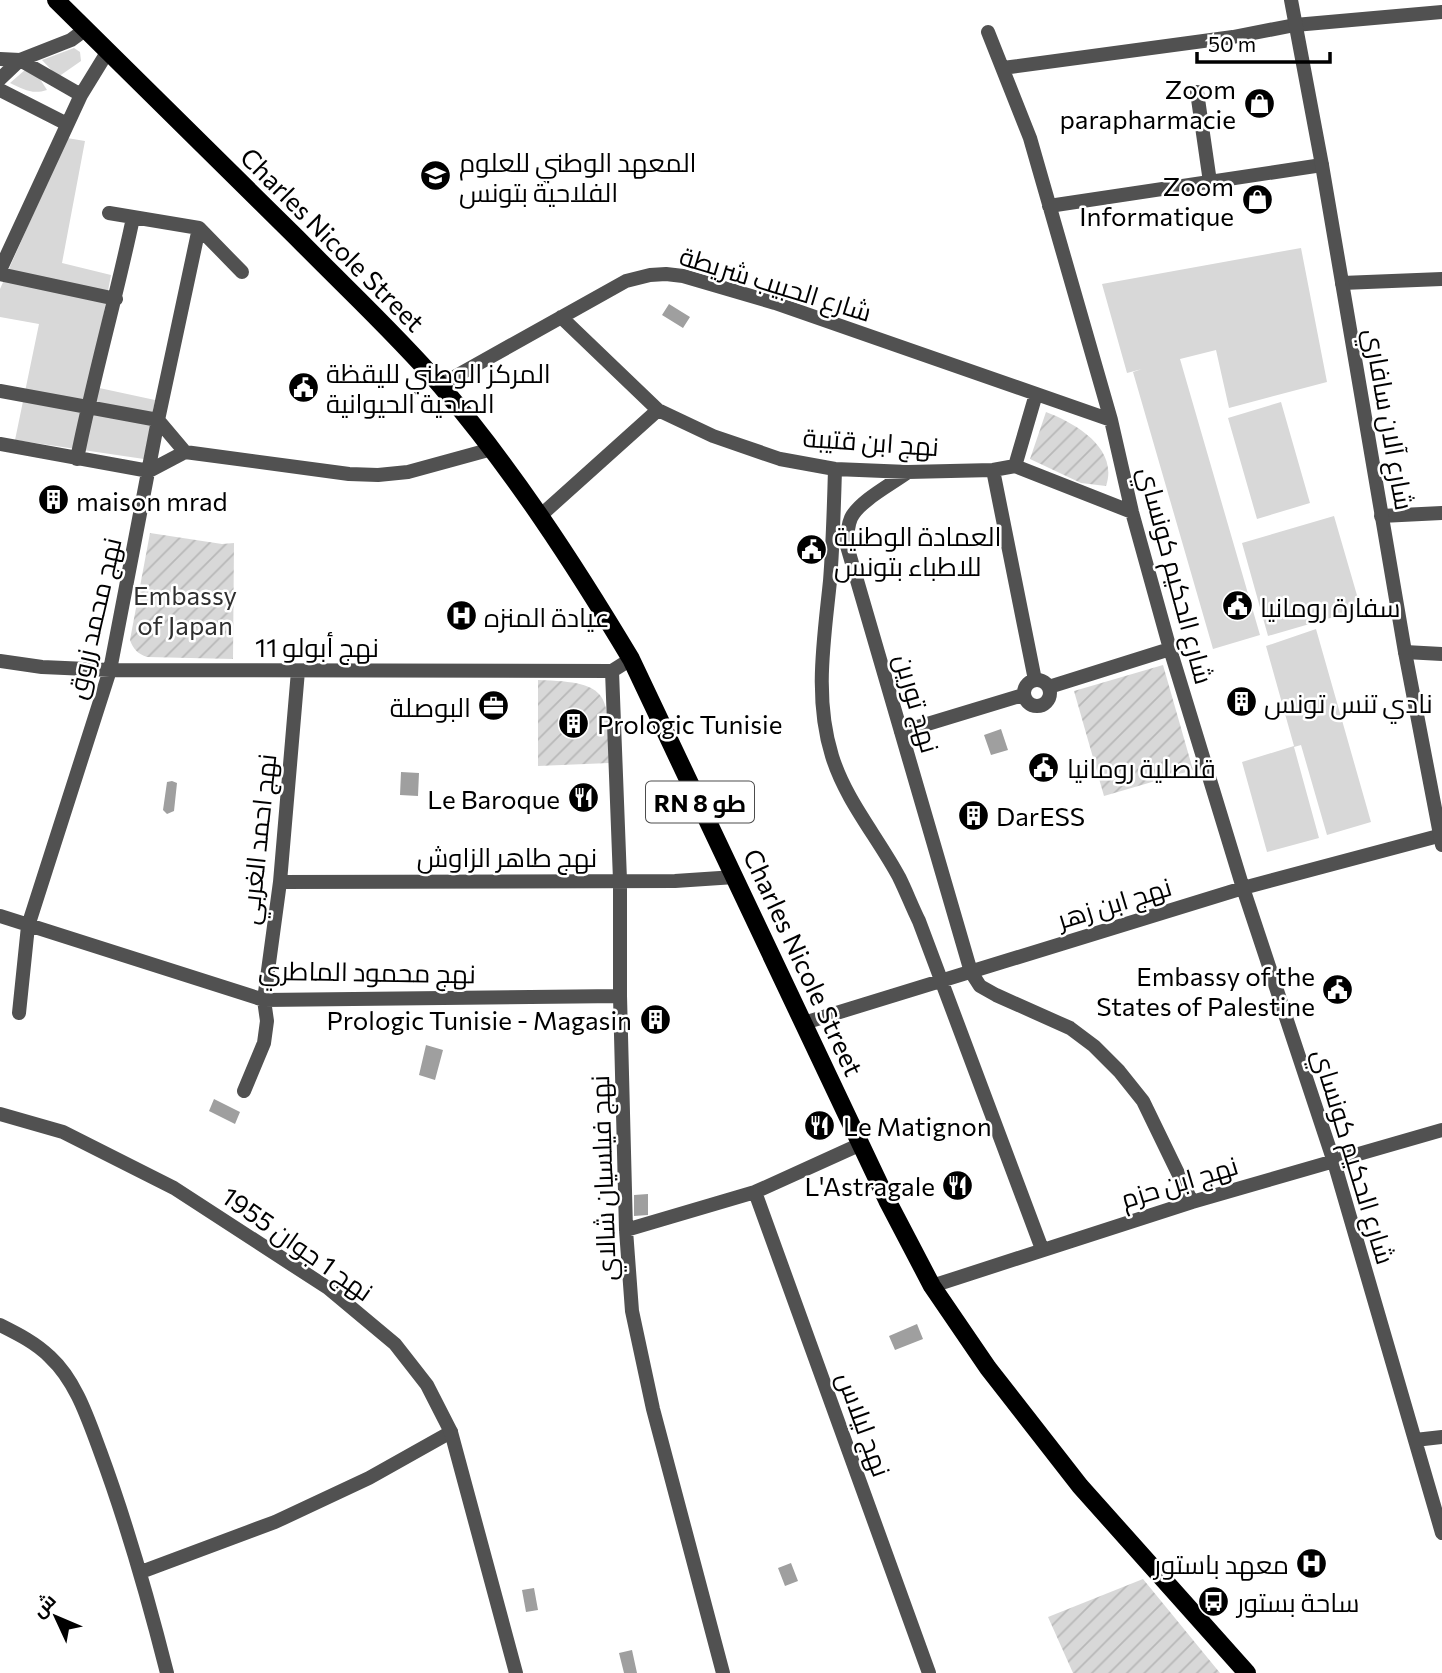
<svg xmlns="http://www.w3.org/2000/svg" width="1442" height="1673" font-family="Commissioner,Cairo,sans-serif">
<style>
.grass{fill:#d8d8d8}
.garden{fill:url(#garden-furrows)}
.water{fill:#9f9f9f}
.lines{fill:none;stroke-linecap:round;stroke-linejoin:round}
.minor{stroke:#515151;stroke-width:14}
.tertiary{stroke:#515151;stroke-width:14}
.primary{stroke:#000;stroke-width:18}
.labels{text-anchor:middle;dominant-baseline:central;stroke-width:5;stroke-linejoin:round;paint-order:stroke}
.shield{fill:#fff;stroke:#4c4c4c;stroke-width:2}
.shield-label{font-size:24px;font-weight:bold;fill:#000}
.poi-label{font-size:26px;fill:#000;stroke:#fff;text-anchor:start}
.street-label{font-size:26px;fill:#000;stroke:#fff}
.park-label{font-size:26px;fill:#2f2f2f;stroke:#fff}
</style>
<defs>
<pattern id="garden-furrows" width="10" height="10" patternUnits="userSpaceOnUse" patternTransform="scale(1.75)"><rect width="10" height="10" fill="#d8d8d8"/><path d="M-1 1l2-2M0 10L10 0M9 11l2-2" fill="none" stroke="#b8b8b8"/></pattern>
</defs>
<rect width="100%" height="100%" fill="#fff"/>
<path class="grass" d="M 74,48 L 80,52 L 81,61 L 58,77 L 42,60 Z
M 26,69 L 40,79 L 47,90 C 32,95 23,89 10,83 Z
M 67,138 L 85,141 L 62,263 L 111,275 L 90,386 L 155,400 L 144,459 L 15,440 L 39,324 L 0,317 L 0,289 Z
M 1301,248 L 1327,382 L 1229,408 L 1216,350 L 1180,359 L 1260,635 L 1213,649 L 1133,372 L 1142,369 L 1127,373 L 1102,284 Z
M 1281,402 L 1310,503 L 1257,519 L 1228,418 Z
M 1334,516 L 1361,609 L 1268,636 L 1242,543 Z
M 1316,629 L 1371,822 L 1327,835 L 1301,745 L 1294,747 L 1319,838 L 1267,852 L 1242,762 L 1294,746 L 1266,646 Z"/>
<path class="garden" d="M 1046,412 C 1075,423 1119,448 1106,486 L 1081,483 L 1030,459 Z
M 150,533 L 222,544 L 234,543 L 233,659 L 147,657 C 138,654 133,649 130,640 Z
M 1163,665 L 1193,770 L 1104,796 L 1074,691 Z
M 538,680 C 613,682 608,695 609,763 L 538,766 Z
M 1143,1579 L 1220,1673 L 1073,1673 L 1048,1617 Z"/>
<path class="water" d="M 669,304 L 690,317 L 683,328 L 662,315 Z
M 1001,729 L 1008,750 L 991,755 L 984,735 Z
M 401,772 L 419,773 L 418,796 L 400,795 Z
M 172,781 L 177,783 L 174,811 L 167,814 L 163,810 L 167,782 Z
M 426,1045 L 443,1050 L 435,1080 L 419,1075 Z
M 214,1099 L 240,1112 L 235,1124 L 209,1111 Z
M 648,1194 L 648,1215 L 634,1216 L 634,1195 Z
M 917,1324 L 923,1339 L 895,1350 L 889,1336 Z
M 791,1563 L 798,1581 L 785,1586 L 778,1568 Z
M 534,1588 L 538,1610 L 526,1612 L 522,1590 Z
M 632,1650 L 637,1673 L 624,1673 L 619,1653 Z"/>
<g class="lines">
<path class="minor" d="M 988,32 L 1030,138 L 1111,420 L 1132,512 L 1170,649 L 1243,888 L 1334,1162 L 1442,1533
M 0,59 L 20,60 L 81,95
M 1003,68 L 1233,37 L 1295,25 L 1442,12
M 0,79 L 20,60 L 71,40 L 86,29
M 0,90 L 67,124
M 1197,92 L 1210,182
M 1049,206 L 1322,165
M 109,213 L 199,228 L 242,272
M 0,270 L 81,95 L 108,51
M 0,274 L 116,299
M 1342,283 L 1442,279
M 561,317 L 658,410 L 713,436 L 780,459 L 835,469 L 908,472 L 993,470 L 1015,466 L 1132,512
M 440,385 L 626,281 L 650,275 L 666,274 L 683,276 L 775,303 L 1111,420
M 0,391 L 158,420 L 185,452
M 0,444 L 149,471 L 185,452 L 349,474 L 378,475 L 408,472 L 492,449
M 77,459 C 93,378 116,299 133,218
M 1015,466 L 1036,394
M 835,469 C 834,506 833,543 830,581 C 824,640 814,698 832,756 C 846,801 877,836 899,877 C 906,891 912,907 919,921 L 1042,1249
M 993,470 L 1035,680
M 908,472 C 892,484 859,501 851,518 C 847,527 847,537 847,546 L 971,972 L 980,986 L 996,995 L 1070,1028 L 1094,1046 L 1119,1071 L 1143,1101 L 1192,1202
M 540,516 L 658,410
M 1381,516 L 1442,513
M 1405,652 L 1442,654
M 0,661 L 42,667 L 110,670 L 612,671 L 631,659
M 612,671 L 620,880 L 620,996 L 626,1230 L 632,1311 L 653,1409 L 723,1673
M1024 693a13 13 0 1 1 26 0a13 13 0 1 1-26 0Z
M 1049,687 L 1170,649
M 901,732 L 1023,695
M 280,882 L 675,881 L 735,877
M 0,916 L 264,1000 L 620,996
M 19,1013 L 28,926 L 110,670 L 158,420 L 199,228
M 804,1023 L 1243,888 L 1442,835
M 244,1091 L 264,1043 L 267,1021 L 264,1000 L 280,882 L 298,671
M 755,1192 L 929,1673
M 626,1230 L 755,1192 L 861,1144
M 932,1286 L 1192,1202 L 1442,1130
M 0,1325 C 18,1334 36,1343 50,1357 C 76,1381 88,1419 100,1451 C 127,1524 148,1598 167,1673
M 1415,1440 L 1442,1437
M 141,1572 L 275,1522 L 369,1478 L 451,1432"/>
<path class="tertiary" d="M 1291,0 L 1322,165 L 1405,652 L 1442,845
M 0,1114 L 63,1132 L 174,1188 L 328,1288 L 395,1344 L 427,1385 L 451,1432 L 516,1673"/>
<path class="primary" d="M 56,0 C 137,79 217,159 297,238 C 345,287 396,334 441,386 C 513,470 574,564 631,659 L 887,1200 L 932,1286 L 988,1368 L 1080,1486 L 1247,1673"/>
</g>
<defs>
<symbol id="shop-disc" viewBox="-11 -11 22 22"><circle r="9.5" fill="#000" stroke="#fff"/><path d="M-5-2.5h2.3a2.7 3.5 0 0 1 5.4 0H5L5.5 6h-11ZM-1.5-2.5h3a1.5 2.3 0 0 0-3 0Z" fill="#fff"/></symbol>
<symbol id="university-disc" viewBox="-11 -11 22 22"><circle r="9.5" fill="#000" stroke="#fff"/><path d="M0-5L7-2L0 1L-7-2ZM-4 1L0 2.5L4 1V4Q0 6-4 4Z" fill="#fff"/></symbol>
<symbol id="civic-disc" viewBox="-11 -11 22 22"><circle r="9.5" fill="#000" stroke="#fff"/><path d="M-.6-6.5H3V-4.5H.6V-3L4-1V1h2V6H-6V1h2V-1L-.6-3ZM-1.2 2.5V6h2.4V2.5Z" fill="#fff"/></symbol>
<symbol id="building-disc" viewBox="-11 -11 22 22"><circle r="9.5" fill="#000" stroke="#fff"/><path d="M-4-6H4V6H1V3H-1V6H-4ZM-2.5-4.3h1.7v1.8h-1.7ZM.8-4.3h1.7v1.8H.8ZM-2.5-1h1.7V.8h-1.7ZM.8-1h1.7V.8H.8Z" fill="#fff"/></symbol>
<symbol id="hospital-disc" viewBox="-11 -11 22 22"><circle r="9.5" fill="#000" stroke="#fff"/><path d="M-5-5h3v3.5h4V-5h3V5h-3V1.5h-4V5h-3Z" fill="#fff"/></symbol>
<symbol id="office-disc" viewBox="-11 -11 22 22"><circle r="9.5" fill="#000" stroke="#fff"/><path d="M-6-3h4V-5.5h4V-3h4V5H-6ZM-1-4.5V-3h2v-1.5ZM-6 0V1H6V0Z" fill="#fff"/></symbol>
<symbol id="restaurant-disc" viewBox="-11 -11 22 22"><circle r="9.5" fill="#000" stroke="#fff"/><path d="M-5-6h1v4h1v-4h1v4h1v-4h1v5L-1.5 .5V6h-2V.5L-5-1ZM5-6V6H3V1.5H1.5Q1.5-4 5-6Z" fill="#fff"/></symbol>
<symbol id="bus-disc" viewBox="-11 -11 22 22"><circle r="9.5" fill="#000" stroke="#fff"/><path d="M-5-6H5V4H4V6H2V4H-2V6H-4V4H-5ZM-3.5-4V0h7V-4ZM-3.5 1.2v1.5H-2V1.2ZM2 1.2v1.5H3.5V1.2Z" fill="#fff"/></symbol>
</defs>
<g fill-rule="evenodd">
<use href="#shop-disc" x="1242" y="86" width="35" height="35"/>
<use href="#university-disc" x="418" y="158" width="35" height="35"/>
<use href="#shop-disc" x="1240" y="182" width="35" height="35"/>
<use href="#civic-disc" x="286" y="370" width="35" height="35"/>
<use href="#building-disc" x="36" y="482" width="35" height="35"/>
<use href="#civic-disc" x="794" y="532" width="35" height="35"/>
<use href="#civic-disc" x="1220" y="588" width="35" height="35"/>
<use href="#hospital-disc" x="444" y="598" width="35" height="35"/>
<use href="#building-disc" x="1224" y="684" width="35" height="35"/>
<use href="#office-disc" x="476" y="688" width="35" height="35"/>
<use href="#building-disc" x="556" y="706" width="35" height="35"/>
<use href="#civic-disc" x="1026" y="750" width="35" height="35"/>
<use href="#restaurant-disc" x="566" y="780" width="35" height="35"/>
<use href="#building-disc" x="956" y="798" width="35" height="35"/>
<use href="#civic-disc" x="1320" y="972" width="35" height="35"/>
<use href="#building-disc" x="638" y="1002" width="35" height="35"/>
<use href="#restaurant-disc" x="802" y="1108" width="35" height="35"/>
<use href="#restaurant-disc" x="940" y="1168" width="35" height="35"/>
<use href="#hospital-disc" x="1294" y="1546" width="35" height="35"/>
<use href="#bus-disc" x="1196" y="1584" width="35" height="35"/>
</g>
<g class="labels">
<rect class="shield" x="646" y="781.5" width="108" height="41" rx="5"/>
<g class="shield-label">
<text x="700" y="802">RN 8 طو</text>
</g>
<g class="poi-label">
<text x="1236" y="88" text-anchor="end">Zoom<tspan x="1236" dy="30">parapharmacie</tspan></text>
<text x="459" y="161">المعهد الوطني للعلوم<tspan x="459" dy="30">الفلاحية بتونس</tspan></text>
<text x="1234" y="185" text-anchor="end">Zoom<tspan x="1234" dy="30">Informatique</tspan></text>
<text x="326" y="372">المركز الوطني لليقظة<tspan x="326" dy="30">الصحية الحيوانية</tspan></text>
<text x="76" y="500">maison mrad</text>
<text x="834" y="535">العمادة الوطنية<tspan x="834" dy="30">للاطباء بتونس</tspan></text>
<text x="1260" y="606">سفارة رومانيا</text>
<text x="484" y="616">عيادة المنزه</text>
<text x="1264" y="702">نادي تنس تونس</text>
<text x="471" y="706" text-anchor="end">البوصلة</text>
<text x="597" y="723">Prologic Tunisie</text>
<text x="1067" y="767">قنصلية رومانيا</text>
<text x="560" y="798" text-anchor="end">Le Baroque</text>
<text x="996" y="815">DarESS</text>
<text x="1315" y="975" text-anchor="end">Embassy of the<tspan x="1315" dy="30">States of Palestine</tspan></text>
<text x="632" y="1019" text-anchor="end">Prologic Tunisie - Magasin</text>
<text x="843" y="1125">Le Matignon</text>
<text x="935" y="1185" text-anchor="end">L'Astragale</text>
<text x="1289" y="1563" text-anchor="end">معهد باستور</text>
<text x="1237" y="1601">ساحة بستور</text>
</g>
<g class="street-label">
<text transform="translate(333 239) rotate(45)">Charles Nicole Street</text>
<text transform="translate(776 283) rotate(17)">شارع الحبيب شريطة</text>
<text transform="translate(1390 419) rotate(80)">شارع آلان سافاري</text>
<text transform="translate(871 441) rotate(4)">نهج ابن قتيبة</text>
<text transform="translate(1177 575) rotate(75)">شارع الحكيم كونساي</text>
<text transform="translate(93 618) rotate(-77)">نهج محمد زروق</text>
<text x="317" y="646">نهج أبولو 11</text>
<text transform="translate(918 703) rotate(74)">نهج تورين</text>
<text transform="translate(257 839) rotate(-84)">نهج احمد الغربي</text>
<text x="507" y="856">نهج طاهر الزاوش</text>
<text transform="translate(1114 902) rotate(-17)">نهج ابن زهر</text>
<text transform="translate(804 962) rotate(65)">Charles Nicole Street</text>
<text transform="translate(367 971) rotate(1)">نهج محمود الماطري</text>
<text transform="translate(1355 1156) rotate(73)">شارع الحكيم كونساي</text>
<text transform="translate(602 1178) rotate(-92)">نهج فيلسيان شالاي</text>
<text transform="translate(1179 1181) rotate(-17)">نهج ابن حزم</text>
<text transform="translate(298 1243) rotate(35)">نهج 1 جوان 1955</text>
<text transform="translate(865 1424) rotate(70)">نهج ليلاس</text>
</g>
<g class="park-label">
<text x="185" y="594">Embassy<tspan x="185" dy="30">of Japan</tspan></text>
</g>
</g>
<g transform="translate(56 1617) rotate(314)" stroke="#ffffff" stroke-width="5" paint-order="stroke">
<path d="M0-5L12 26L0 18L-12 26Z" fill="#000000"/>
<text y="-10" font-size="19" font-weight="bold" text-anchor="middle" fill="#000000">ش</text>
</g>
<path d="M1197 52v10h133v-10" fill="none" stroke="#000000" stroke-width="3.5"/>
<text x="1208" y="52" font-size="21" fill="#000000" stroke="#ffffff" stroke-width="5" paint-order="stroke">50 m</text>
</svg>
